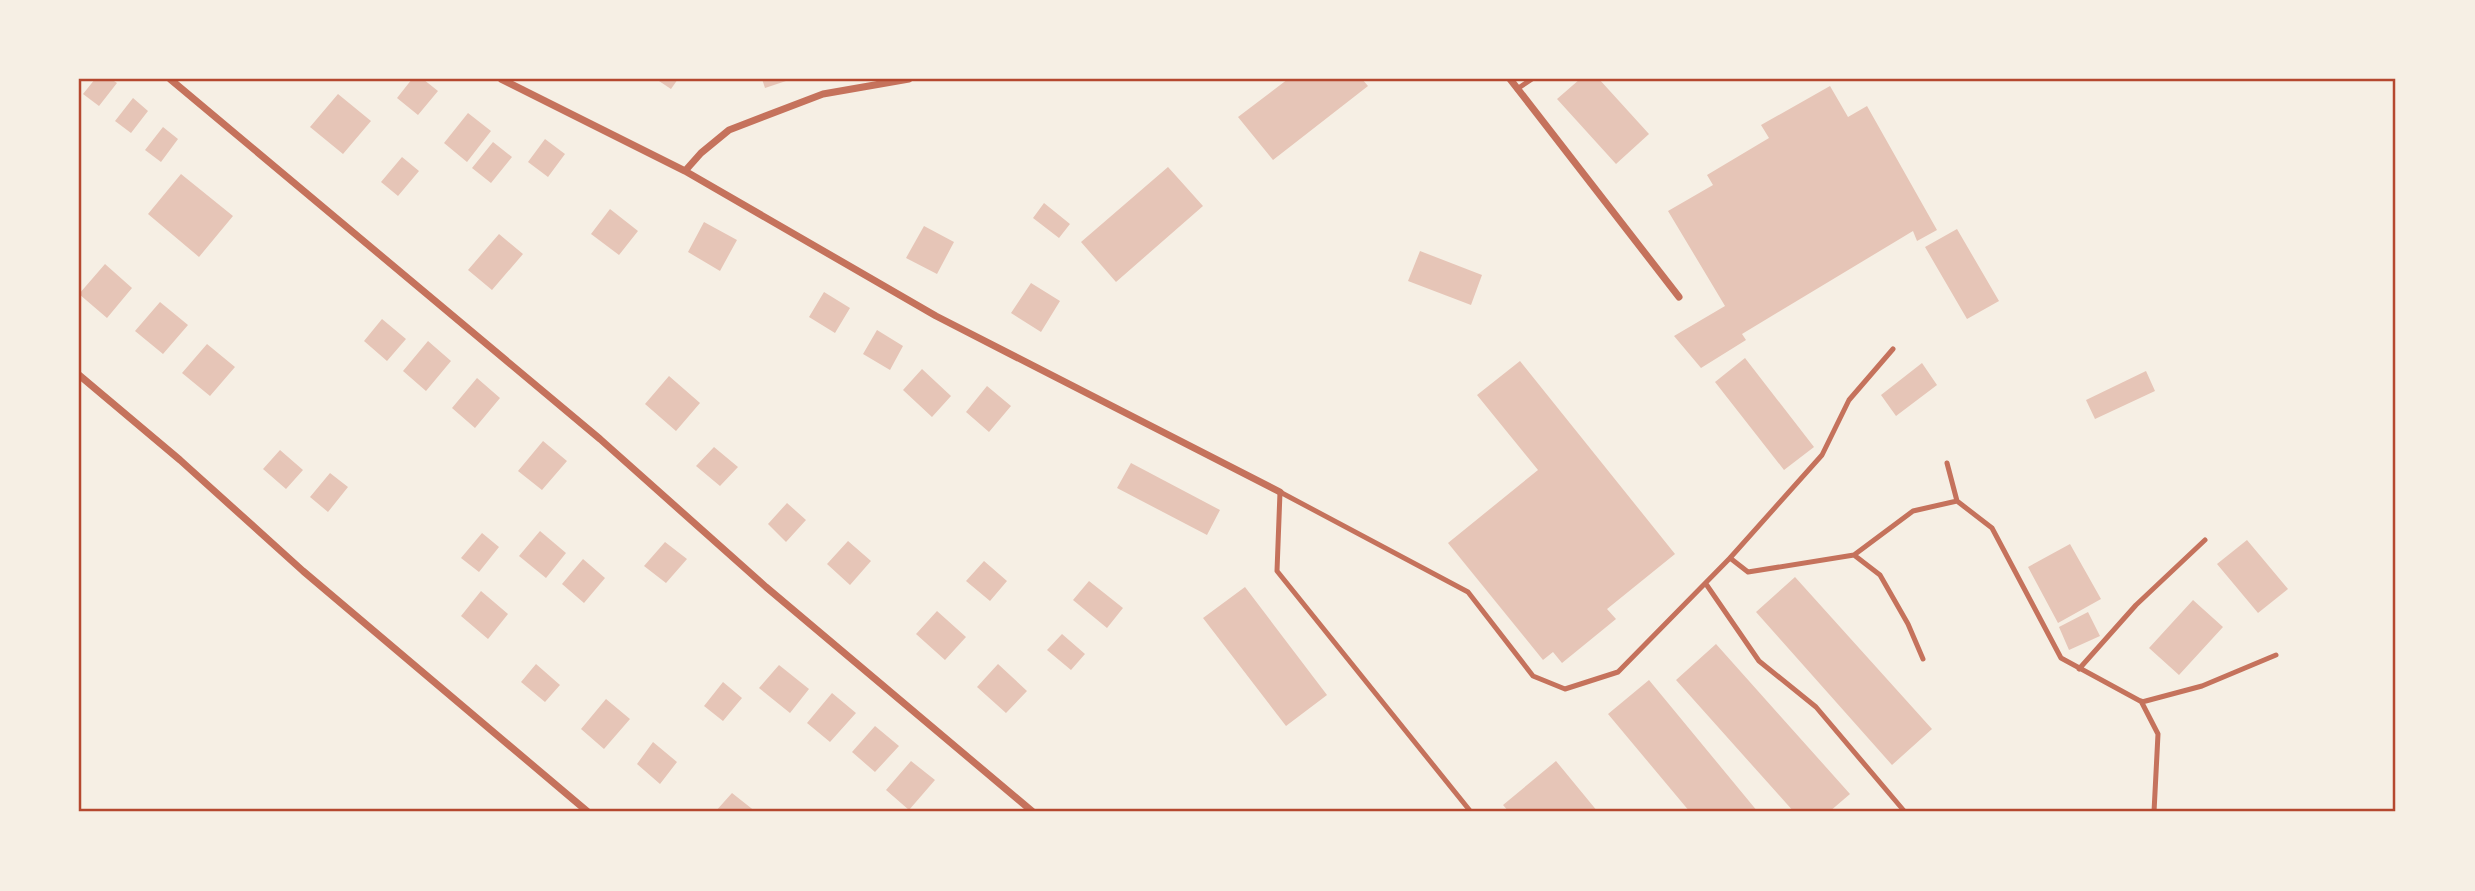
<svg xmlns="http://www.w3.org/2000/svg" width="2475" height="891" font-family="'Crimson Pro',serif">
<style>
.building{fill:#e6c5b7}
.lines{fill:none;stroke-linecap:round;stroke-linejoin:round}
.service{stroke:#c5725c;stroke-width:5}
.minor{stroke:#c5725c;stroke-width:7}
.neatline{fill:none;stroke:#b5482f;stroke-width:2.5}
</style>
<rect width="100%" height="100%" fill="#f6efe4"/>
<path class="building" d="M 95,79 L 111,79 L 117,83 L 99,106 L 83,94 Z
M 412,79 L 423,79 L 438,91 L 418,115 L 397,98 Z
M 656,79 L 678,79 L 671,89 Z
M 762,79 L 792,79 L 765,88 Z
M 1288,79 L 1362,79 L 1368,86 L 1273,160 L 1238,117 Z
M 1580,79 L 1599,79 L 1649,134 L 1616,164 L 1557,99 Z
M 1830,86 L 1848,117 L 1867,106 L 1937,230 L 1917,241 L 1913,231 L 1742,334 L 1746,340 L 1701,368 L 1674,336 L 1725,306 L 1668,211 L 1713,185 L 1707,175 L 1769,138 L 1761,125 Z
M 338,94 L 371,121 L 343,154 L 310,127 Z
M 133,98 L 148,111 L 131,133 L 115,121 Z
M 468,113 L 491,131 L 467,162 L 444,143 Z
M 163,127 L 178,139 L 161,162 L 145,150 Z
M 545,139 L 565,154 L 548,177 L 528,162 Z
M 493,142 L 512,157 L 491,183 L 472,168 Z
M 402,157 L 419,171 L 398,196 L 381,182 Z
M 1168,167 L 1203,206 L 1116,282 L 1081,242 Z
M 181,174 L 233,216 L 199,257 L 148,214 Z
M 1044,203 L 1070,224 L 1059,238 L 1033,218 Z
M 610,209 L 638,231 L 619,255 L 591,234 Z
M 704,222 L 737,240 L 720,271 L 688,252 Z
M 924,226 L 954,242 L 937,274 L 906,258 Z
M 1957,229 L 1999,301 L 1967,319 L 1925,247 Z
M 499,234 L 523,254 L 492,290 L 468,270 Z
M 1420,251 L 1482,275 L 1471,305 L 1408,281 Z
M 105,264 L 132,288 L 107,318 L 79,294 Z
M 1031,283 L 1060,301 L 1041,332 L 1011,313 Z
M 824,292 L 850,308 L 835,333 L 809,317 Z
M 160,302 L 188,325 L 163,354 L 135,331 Z
M 382,319 L 406,339 L 387,361 L 364,341 Z
M 877,330 L 903,346 L 890,370 L 863,354 Z
M 428,341 L 451,361 L 426,391 L 403,371 Z
M 207,344 L 235,367 L 210,396 L 182,373 Z
M 1745,358 L 1814,447 L 1784,470 L 1715,382 Z
M 1520,361 L 1675,554 L 1607,609 L 1616,619 L 1562,663 L 1553,652 L 1543,660 L 1448,543 L 1538,470 L 1477,395 Z
M 1922,363 L 1937,385 L 1896,416 L 1881,395 Z
M 922,369 L 951,396 L 932,417 L 903,390 Z
M 2146,371 L 2155,391 L 2095,419 L 2086,400 Z
M 669,376 L 700,403 L 676,431 L 645,404 Z
M 477,378 L 500,398 L 475,428 L 452,408 Z
M 987,386 L 1011,406 L 989,432 L 966,412 Z
M 543,441 L 567,461 L 542,490 L 518,471 Z
M 714,447 L 738,467 L 720,486 L 696,466 Z
M 280,450 L 303,470 L 286,489 L 263,469 Z
M 1131,463 L 1220,510 L 1207,535 L 1117,488 Z
M 330,473 L 348,487 L 328,512 L 310,497 Z
M 787,503 L 806,520 L 786,542 L 768,524 Z
M 540,531 L 566,553 L 546,578 L 519,556 Z
M 482,533 L 499,547 L 479,572 L 461,558 Z
M 2247,540 L 2288,589 L 2258,613 L 2217,564 Z
M 848,541 L 871,561 L 850,585 L 827,564 Z
M 665,542 L 687,559 L 666,583 L 644,566 Z
M 2070,544 L 2101,599 L 2058,623 L 2028,567 Z
M 583,559 L 605,578 L 584,603 L 562,584 Z
M 984,561 L 1007,581 L 990,601 L 966,581 Z
M 1795,577 L 1932,729 L 1892,765 L 1756,612 Z
M 1089,581 L 1123,608 L 1107,628 L 1073,600 Z
M 1245,587 L 1327,695 L 1286,726 L 1203,618 Z
M 481,591 L 508,614 L 488,639 L 461,616 Z
M 2193,600 L 2223,627 L 2179,675 L 2149,648 Z
M 937,611 L 966,637 L 945,660 L 916,634 Z
M 2088,612 L 2100,636 L 2069,650 L 2059,627 Z
M 1062,634 L 1085,654 L 1071,670 L 1047,650 Z
M 1716,644 L 1850,794 L 1829,812 L 1794,812 L 1676,680 Z
M 536,664 L 560,685 L 545,702 L 521,682 Z
M 998,664 L 1027,691 L 1006,713 L 977,687 Z
M 779,665 L 809,689 L 790,713 L 759,688 Z
M 1649,680 L 1758,812 L 1690,812 L 1608,714 Z
M 723,682 L 742,698 L 723,721 L 704,706 Z
M 832,693 L 856,713 L 830,742 L 807,723 Z
M 606,699 L 630,719 L 604,749 L 581,729 Z
M 875,726 L 899,746 L 875,772 L 852,752 Z
M 653,742 L 677,762 L 660,784 L 637,764 Z
M 911,761 L 935,780 L 909,810 L 886,790 Z
M 1556,761 L 1598,812 L 1509,812 L 1503,805 Z
M 732,793 L 756,812 L 715,812 Z"/>
<g class="lines">
<path class="service" d="M 1517,89 L 1532,79
M 1947,463 L 1957,501
M 1854,555 L 1880,575 L 1908,624 L 1923,659
M 1730,558 L 1822,455 L 1849,400 L 1893,349
M 1706,584 L 1759,661 L 1816,707 L 1905,812
M 2079,669 L 2136,605 L 2205,540
M 2141,701 L 2158,734 L 2154,812
M 1471,812 L 1277,571 L 1280,492 L 1468,592 L 1533,676 L 1565,689 L 1618,672 L 1730,558 L 1748,572 L 1854,555 L 1913,511 L 1957,501 L 1992,528 L 2061,658 L 2142,702 L 2202,686 L 2276,655"/>
<path class="minor" d="M 170,79 L 600,439 L 766,587 L 1033,812
M 501,79 L 685,171 L 936,316 L 1280,492
M 1510,79 L 1679,297
M 685,171 L 701,153 L 729,130 L 823,94 L 909,79
M 79,375 L 180,460 L 303,571 L 588,812"/>
</g>
<rect width="2475" height="891" fill="none" stroke="#f6efe4" stroke-width="161"/>
<rect x="80" y="80" width="2314" height="730" class="neatline"/>
</svg>
